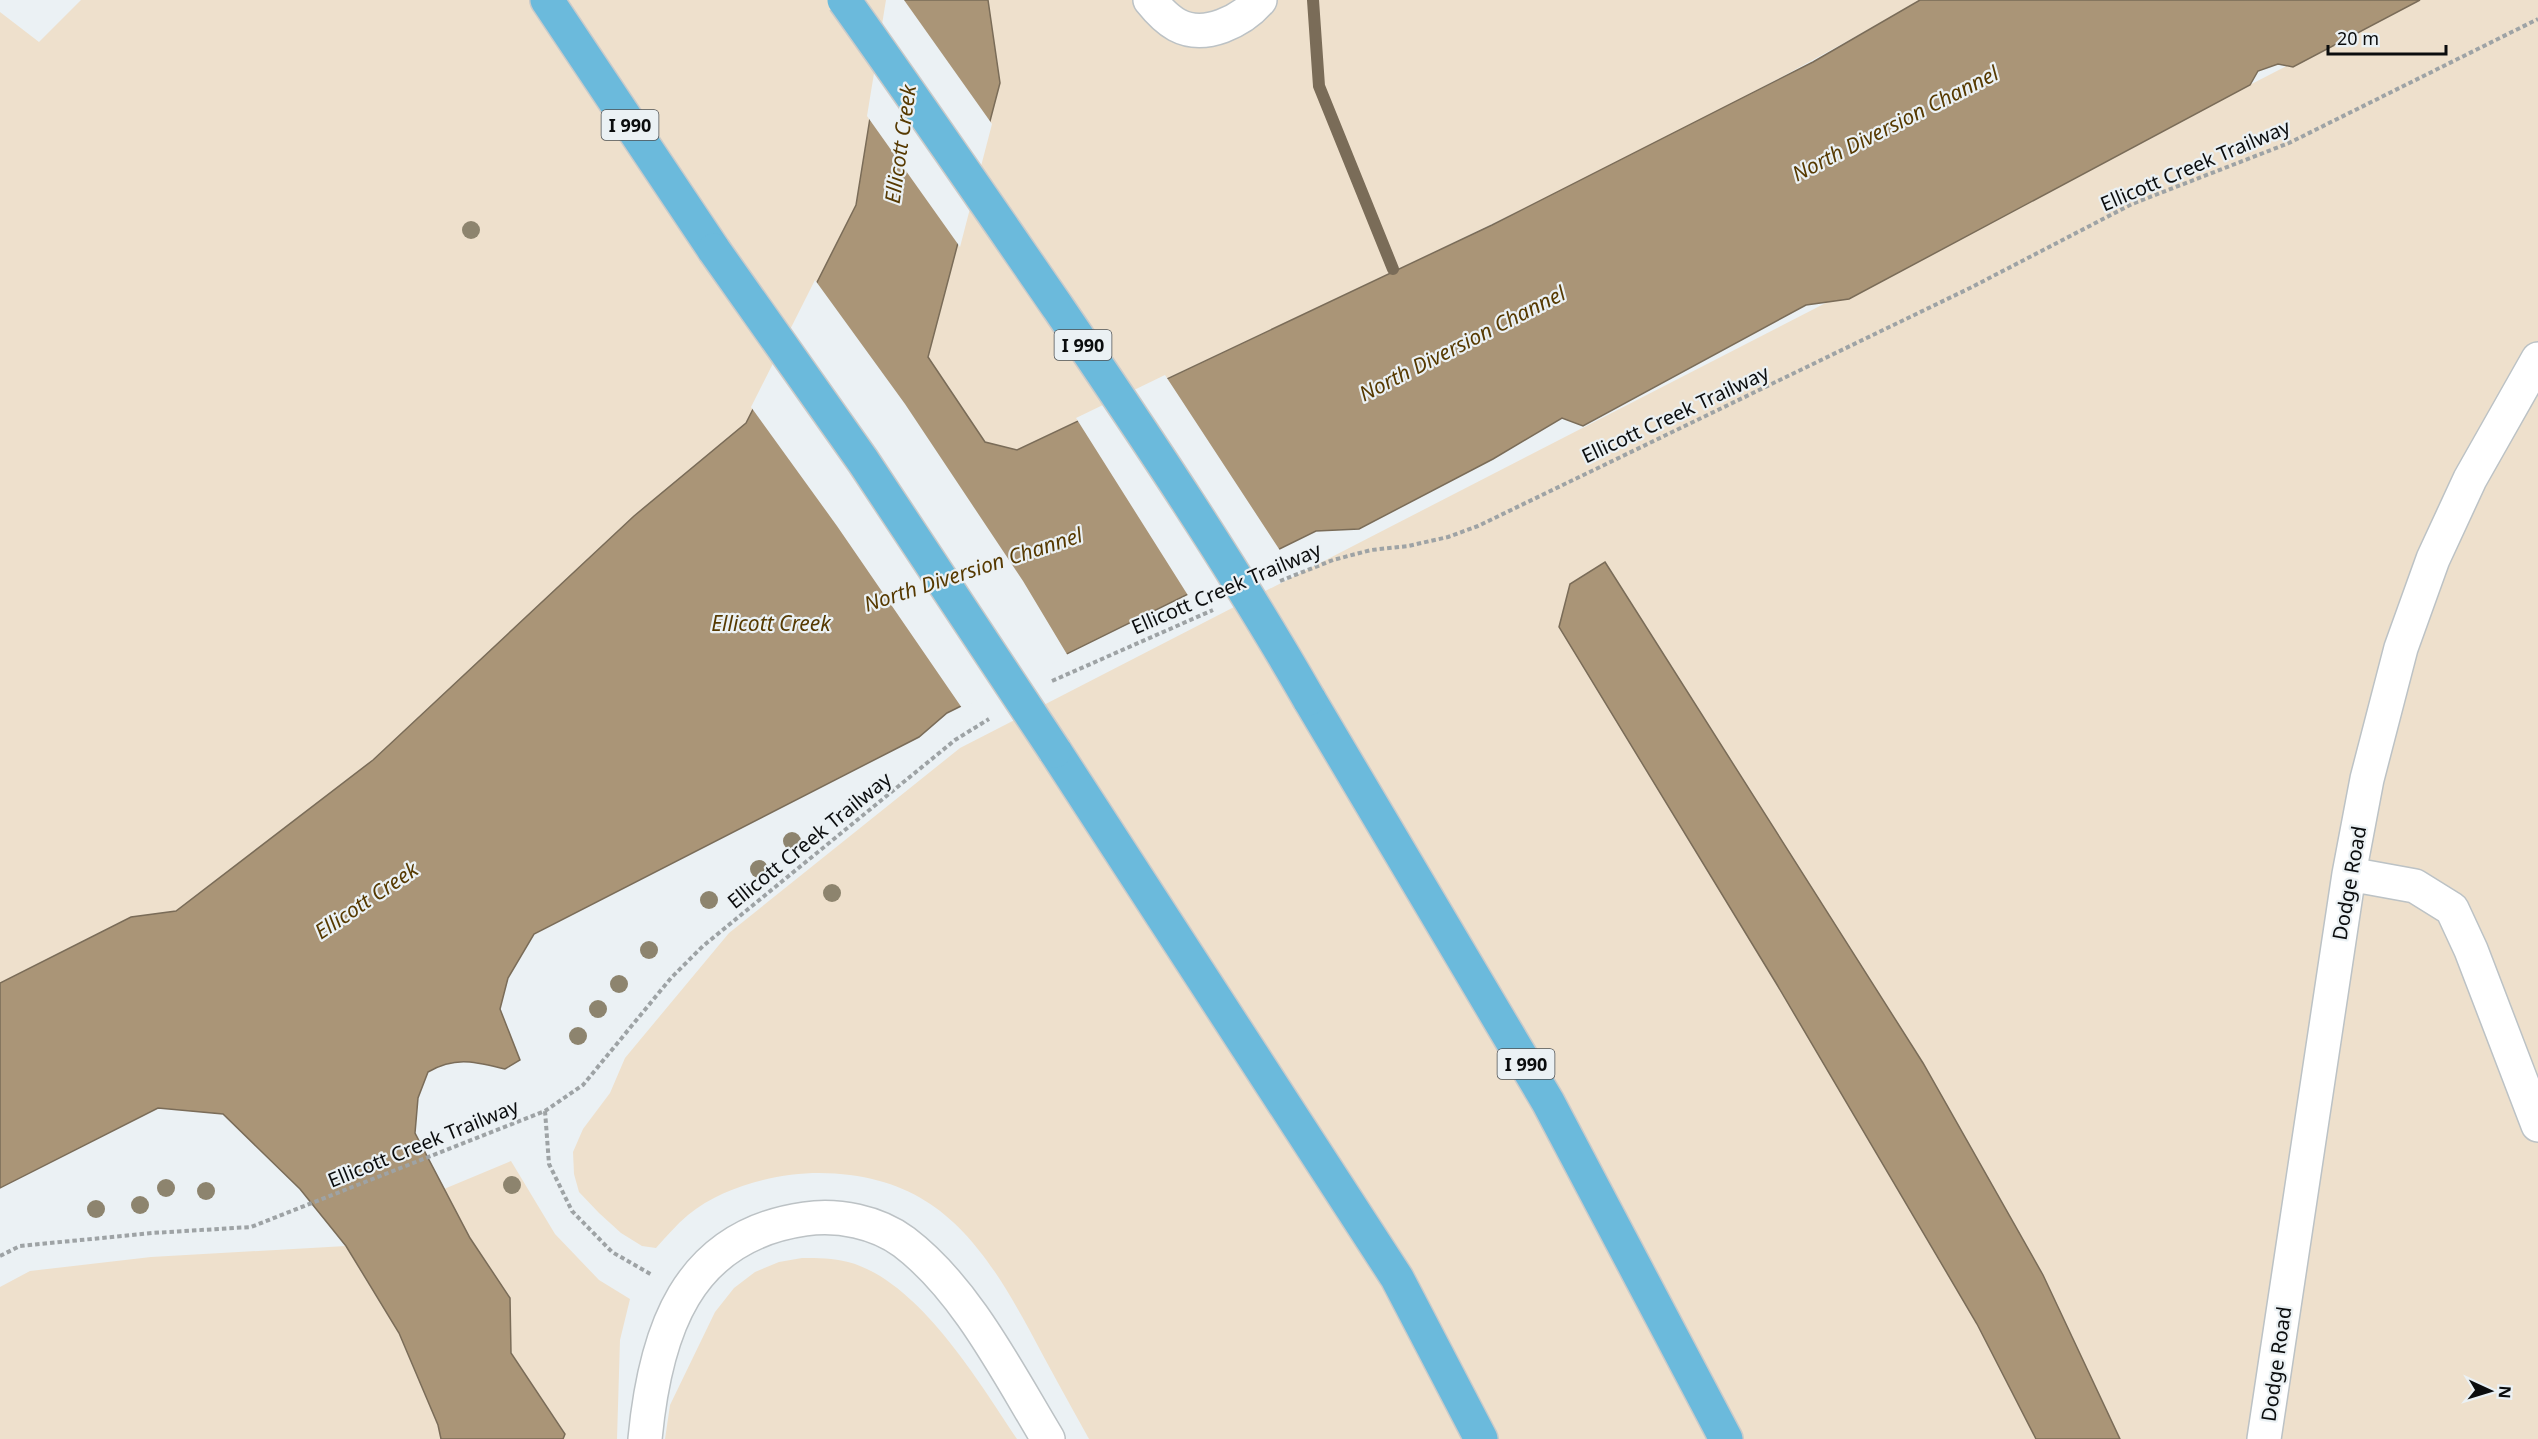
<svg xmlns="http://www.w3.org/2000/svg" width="2538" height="1439" font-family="'Noto Sans',sans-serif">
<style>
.green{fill:#eee0cc}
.water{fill:#aa9577;stroke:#7a6c58;stroke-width:1.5}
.pier{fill:#ebf1f4}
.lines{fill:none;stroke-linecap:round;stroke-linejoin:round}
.stream{stroke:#7a6c58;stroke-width:12}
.minor-casing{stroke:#bcc2c5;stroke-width:36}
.highway-casing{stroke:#c9caca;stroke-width:36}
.path{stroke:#9ea3a5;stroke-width:4;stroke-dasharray:4.5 3;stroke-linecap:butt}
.minor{stroke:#fff;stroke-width:33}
.highway{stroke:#6bbadc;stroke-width:33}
.highway-bridge-casing{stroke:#c9caca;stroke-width:36;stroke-linecap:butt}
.highway-bridge{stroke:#6bbadc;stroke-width:33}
.tree{fill:#8d846e}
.labels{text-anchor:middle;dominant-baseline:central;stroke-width:4.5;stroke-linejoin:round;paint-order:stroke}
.shield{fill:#ebf1f4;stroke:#4e5153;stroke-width:1.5}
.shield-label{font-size:18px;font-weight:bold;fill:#0b0d0e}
.street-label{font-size:20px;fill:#0b0d0e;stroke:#ebf1f4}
.water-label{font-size:21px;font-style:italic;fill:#563900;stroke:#ebf1f4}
</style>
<rect width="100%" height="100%" fill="#ebf1f4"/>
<path class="green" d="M 81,0 L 889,0 L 856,205 L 746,423 L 634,516 L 373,760 L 176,911 L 131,917 L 0,983 L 0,12 L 39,42 Z
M 988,0 L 1920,0 C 1629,168 1320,304 1017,450 L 985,442 L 928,357 L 1000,83 Z
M 2415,0 L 2538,0 L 2538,1439 L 1089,1439 C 1069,1403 1049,1367 1030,1331 C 980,1239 933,1174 819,1173 C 776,1173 722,1187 688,1215 C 676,1225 666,1237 656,1248 L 642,1246 L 621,1233 L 599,1213 L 579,1192 L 574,1174 L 573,1152 L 583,1129 L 610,1093 L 625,1058 L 729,933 L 960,748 Z
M 511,1161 L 555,1234 L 599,1280 L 630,1299 L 620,1340 L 617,1439 L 563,1439 L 565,1433 L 511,1353 L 510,1298 L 470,1238 L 444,1189 Z
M 346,1246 L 399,1333 L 438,1425 L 441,1439 L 0,1439 L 0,1287 L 30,1271 L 151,1257 Z
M 802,1258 C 818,1258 833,1258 848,1262 C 918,1280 979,1382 1017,1439 L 665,1439 L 670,1405 L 715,1312 L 734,1288 L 755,1272 L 779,1262 Z"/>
<path class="water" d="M 889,0 L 988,0 L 1000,83 L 928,357 L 985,442 L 1017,450 L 1492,225 L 1813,62 L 1920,0 L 2420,0 L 2293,67 L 2278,64 L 2258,71 L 2250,85 L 1849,299 L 1806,305 L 1583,426 L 1562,418 L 1493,459 L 1359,529 L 1316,531 L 947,713 L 919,737 L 534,934 L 508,978 L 500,1009 L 520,1060 L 505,1069 C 475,1062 456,1056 428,1072 L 418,1098 L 415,1133 L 470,1238 L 510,1298 L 511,1353 L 565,1434 L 563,1439 L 441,1439 L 438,1425 L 399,1333 L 346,1246 L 300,1189 L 223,1114 L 158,1108 L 0,1188 L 0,983 L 131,917 L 176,911 L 373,760 L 634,516 L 746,423 L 856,205 Z
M 1605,562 L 1923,1063 L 2043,1275 L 2120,1439 L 2036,1439 L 1977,1324 L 1776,983 L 1559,627 L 1570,584 Z"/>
<path class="pier" d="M 886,0 L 904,0 L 992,124 L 960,247 L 867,116 Z
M 815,280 L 905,404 L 1023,581 L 1068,656 L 962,708 L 837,526 L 751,407 Z
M 1165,375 L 1281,552 L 1189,597 L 1076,418 Z"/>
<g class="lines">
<path class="stream" d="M 1313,0 L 1319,86 L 1393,269"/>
<defs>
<path id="minor" d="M 1150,0 C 1158,10 1166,19 1177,25 C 1205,40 1242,21 1260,0
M 2349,874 L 2415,886 L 2452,909 L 2471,950 L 2538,1125
M 645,1439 C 655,1334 685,1236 805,1219 C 838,1214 877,1222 904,1242 C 966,1289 1008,1373 1048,1439
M 2264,1439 L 2349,874 L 2367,779 L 2401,648 L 2433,559 L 2470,479 L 2538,359"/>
<path id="highway" d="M 547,0 L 714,250
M 1309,699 L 1548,1102 L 1726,1439
M 1055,751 L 1397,1278 L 1481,1439"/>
</defs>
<use href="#minor" class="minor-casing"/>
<use href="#highway" class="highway-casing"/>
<path class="path" d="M 1280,581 L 1333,560 L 1371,550 L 1408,546 L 1448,537 L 1478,526 L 1970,288 L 2132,204 L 2289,143 L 2538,19
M 1052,681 L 1213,610
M 545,1111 L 549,1164 L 572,1211 L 612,1252 L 652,1275
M 0,1256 L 20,1246 L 152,1233 L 251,1227 L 545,1111 L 583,1085 L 671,978 L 703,946 L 955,740 L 989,719"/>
<use href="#minor" class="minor"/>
<use href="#highway" class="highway"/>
<defs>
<path id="highway-bridge" d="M 844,0 C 917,102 988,206 1059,309 C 1146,437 1232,565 1309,699
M 714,250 L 863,461 L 1055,751"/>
</defs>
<use href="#highway-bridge" class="highway-bridge-casing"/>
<use href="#highway-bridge" class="highway-bridge"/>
</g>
<g class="tree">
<circle cx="471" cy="230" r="9"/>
<circle cx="792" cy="841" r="9"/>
<circle cx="759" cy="869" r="9"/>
<circle cx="832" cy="893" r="9"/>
<circle cx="709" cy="900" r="9"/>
<circle cx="649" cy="950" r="9"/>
<circle cx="619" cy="984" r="9"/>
<circle cx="598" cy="1009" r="9"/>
<circle cx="578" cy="1036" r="9"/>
<circle cx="512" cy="1185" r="9"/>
<circle cx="166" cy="1188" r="9"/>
<circle cx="206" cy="1191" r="9"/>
<circle cx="140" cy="1205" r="9"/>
<circle cx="96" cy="1209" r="9"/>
</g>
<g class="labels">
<g class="shield">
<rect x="601.5" y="110" width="57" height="30" rx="4.5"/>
<rect x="1054.5" y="330" width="57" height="30" rx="4.5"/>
<rect x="1497.5" y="1049" width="57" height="30" rx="4.5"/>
</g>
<g class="shield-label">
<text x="630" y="125">I 990</text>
<text x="1083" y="345">I 990</text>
<text x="1526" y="1064">I 990</text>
</g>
<g class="street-label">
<text transform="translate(2195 165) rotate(-23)">Ellicott Creek Trailway</text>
<text transform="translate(1675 414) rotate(-25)">Ellicott Creek Trailway</text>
<text transform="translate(1226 588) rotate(-23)">Ellicott Creek Trailway</text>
<text transform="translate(809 840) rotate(-39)">Ellicott Creek Trailway</text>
<text transform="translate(2349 883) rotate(-80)">Dodge Road</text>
<text transform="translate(423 1143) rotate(-22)">Ellicott Creek Trailway</text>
<text transform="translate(2276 1364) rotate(-82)">Dodge Road</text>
</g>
<g class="water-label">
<text transform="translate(1895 123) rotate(-27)">North Diversion Channel</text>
<text transform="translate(900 144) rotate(-82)">Ellicott Creek</text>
<text transform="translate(1462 343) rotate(-27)">North Diversion Channel</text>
<text transform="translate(973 569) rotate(-18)">North Diversion Channel</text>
<text x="771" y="623">Ellicott Creek</text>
<text transform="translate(366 900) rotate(-34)">Ellicott Creek</text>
</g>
</g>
<g transform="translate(2490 1391) rotate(94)" stroke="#ebf1f4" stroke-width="4.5" paint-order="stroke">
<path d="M0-4.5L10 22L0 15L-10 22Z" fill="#0b0d0e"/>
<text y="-9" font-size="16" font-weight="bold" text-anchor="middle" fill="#0b0d0e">N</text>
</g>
<path d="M2328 45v9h118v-9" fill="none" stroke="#0b0d0e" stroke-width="3"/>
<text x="2337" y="45" font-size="18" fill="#0b0d0e" stroke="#ebf1f4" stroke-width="4.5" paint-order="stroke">20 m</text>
</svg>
